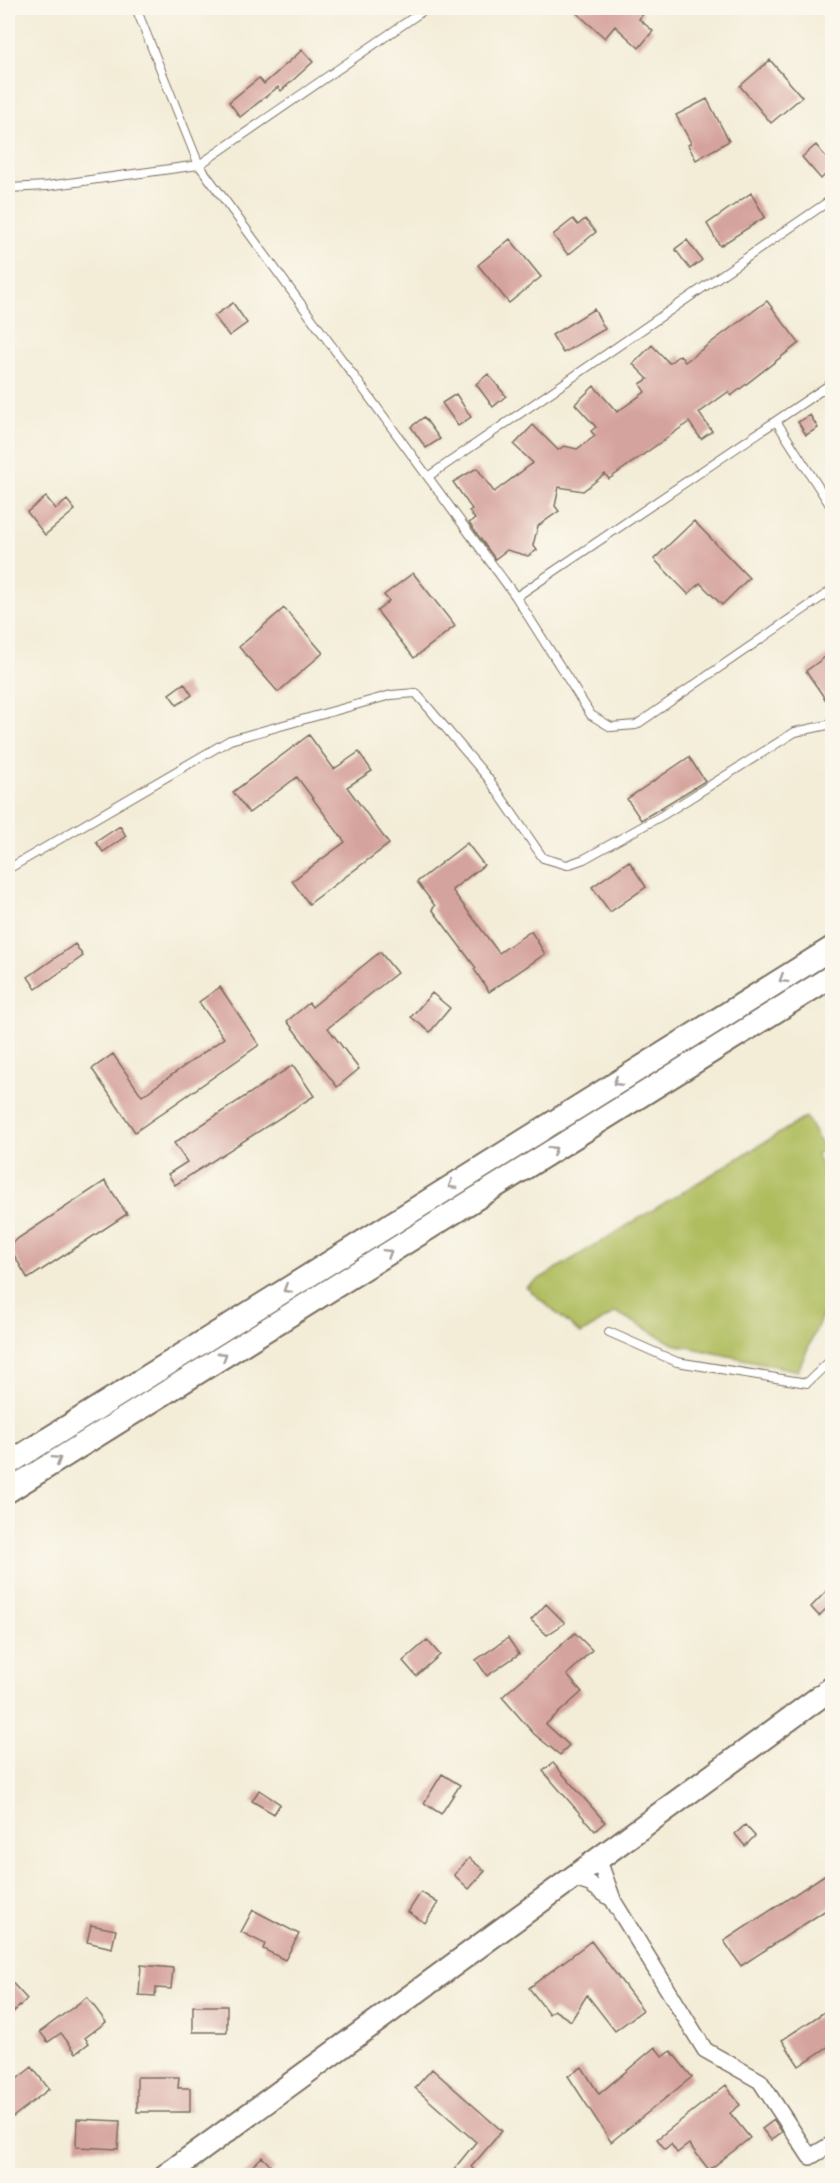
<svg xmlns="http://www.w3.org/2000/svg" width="840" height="2183" font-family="'Comic Neue',sans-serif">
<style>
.green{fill:#b0bd5f;stroke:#76743e;stroke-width:1.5}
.building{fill:#d5a39d}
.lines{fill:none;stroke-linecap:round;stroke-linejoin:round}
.lane-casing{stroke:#7b6e5f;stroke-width:10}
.street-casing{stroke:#7b6e5f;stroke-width:18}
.secondary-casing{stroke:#7b6e5f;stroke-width:26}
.lane{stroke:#fff;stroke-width:8}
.street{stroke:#fff;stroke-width:15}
.secondary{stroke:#fff;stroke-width:22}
.oneway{stroke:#a79f9a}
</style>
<rect width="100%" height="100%" fill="#fbf7ec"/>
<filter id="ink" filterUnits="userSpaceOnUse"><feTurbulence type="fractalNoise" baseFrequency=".0167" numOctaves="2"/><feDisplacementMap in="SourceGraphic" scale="12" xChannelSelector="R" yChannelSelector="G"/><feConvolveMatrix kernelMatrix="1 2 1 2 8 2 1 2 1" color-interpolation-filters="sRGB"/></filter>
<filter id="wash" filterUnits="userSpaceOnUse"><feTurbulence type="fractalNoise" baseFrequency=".008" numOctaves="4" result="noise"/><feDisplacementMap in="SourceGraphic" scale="24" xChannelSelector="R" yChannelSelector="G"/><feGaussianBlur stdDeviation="1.35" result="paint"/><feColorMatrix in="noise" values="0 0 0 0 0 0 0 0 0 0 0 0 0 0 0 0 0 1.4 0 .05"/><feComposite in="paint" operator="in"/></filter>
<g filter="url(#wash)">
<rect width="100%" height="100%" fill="#f3edd8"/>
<path class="green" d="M 806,1117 L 824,1149 L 817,1154 L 832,1200 L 832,1293 L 798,1371 L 673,1344 L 616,1312 L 581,1334 L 526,1287 Z"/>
<g id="blocks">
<path class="building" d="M 571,8 L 637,8 L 644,13 L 639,19 L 653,31 L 639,48 L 615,26 L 605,38 Z
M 302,50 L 313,62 L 281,91 L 278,87 L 240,117 L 229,102 L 259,78 L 264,84 Z
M 770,60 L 802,97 L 771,123 L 740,86 Z
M 707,99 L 729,141 L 696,160 L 688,145 L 691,143 L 676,115 Z
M 816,145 L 832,165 L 832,168 L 821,179 L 802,157 Z
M 751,193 L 765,217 L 720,246 L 707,224 Z
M 573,219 L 578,225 L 585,219 L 596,232 L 568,255 L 553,235 Z
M 510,239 L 541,277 L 509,303 L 478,265 Z
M 687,240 L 702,260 L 690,269 L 675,249 Z
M 767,301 L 799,343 L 731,396 L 728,392 L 699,413 L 712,431 L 701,439 L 689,422 L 609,479 L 605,474 L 583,491 L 559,487 L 555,506 L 559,511 L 538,526 L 533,545 L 537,550 L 528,556 L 507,550 L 495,559 L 469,523 L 475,519 L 469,511 L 472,509 L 453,482 L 477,468 L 494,492 L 533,463 L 514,445 L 533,425 L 558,450 L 564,446 L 577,449 L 595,436 L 591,431 L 596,427 L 575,404 L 594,386 L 617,412 L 645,392 L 640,384 L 648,379 L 633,364 L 652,345 L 669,363 L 680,355 L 685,362 Z
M 233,303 L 247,323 L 229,336 L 214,316 Z
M 594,309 L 605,329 L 563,353 L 552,335 Z
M 488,374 L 506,396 L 493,407 L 476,384 Z
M 456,394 L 471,417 L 458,426 L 442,403 Z
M 810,415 L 818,428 L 806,435 L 798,422 Z
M 424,417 L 440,439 L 426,448 L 411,427 Z
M 46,497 L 56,509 L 67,500 L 75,510 L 45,535 L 27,512 Z
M 694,521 L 749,578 L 722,605 L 700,583 L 688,594 L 654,559 Z
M 413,573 L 455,626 L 414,658 L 377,611 L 389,601 L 384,595 Z
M 284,608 L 323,653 L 278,692 L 239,647 Z
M 832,652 L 832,709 L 806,671 Z
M 184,683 L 192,695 L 177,705 L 169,694 Z
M 309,735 L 334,769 L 359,752 L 372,771 L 347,787 L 389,844 L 309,904 L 292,881 L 345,842 L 297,777 L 249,813 L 233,792 Z
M 689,757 L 705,781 L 641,820 L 627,799 Z
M 120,826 L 126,836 L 103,852 L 96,842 Z
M 467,843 L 484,865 L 452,890 L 499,953 L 531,931 L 545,954 L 489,992 L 474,969 L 476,968 L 432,909 L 435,906 L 417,882 Z
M 629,861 L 646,887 L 610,912 L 592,887 Z
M 75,944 L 83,956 L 36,989 L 28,977 Z
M 380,952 L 397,973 L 328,1028 L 359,1069 L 337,1087 L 287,1021 L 309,1003 L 312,1007 Z
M 220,987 L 259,1045 L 135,1132 L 92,1069 L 113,1054 L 142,1096 L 224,1038 L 199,1002 Z
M 432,993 L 450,1008 L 430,1032 L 411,1017 Z
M 293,1065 L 314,1096 L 175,1185 L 168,1174 L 187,1162 L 174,1143 Z
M 105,1181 L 127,1214 L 28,1279 L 8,1245 Z
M 832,1585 L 832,1603 L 819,1616 L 811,1607 Z
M 546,1604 L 565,1623 L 547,1635 L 531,1620 Z
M 575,1633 L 592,1650 L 567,1675 L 582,1692 L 546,1724 L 569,1745 L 560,1755 L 534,1734 L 502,1697 Z
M 508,1638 L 519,1654 L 487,1676 L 476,1660 Z
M 427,1640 L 440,1655 L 416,1676 L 403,1661 Z
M 553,1763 L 605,1822 L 595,1831 L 543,1771 Z
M 442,1774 L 460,1785 L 441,1814 L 424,1803 Z
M 259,1790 L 280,1804 L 274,1814 L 252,1801 Z
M 745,1825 L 755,1836 L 745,1846 L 735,1834 Z
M 469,1858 L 485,1871 L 469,1889 L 454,1875 Z
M 832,1870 L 832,1906 L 741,1966 L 724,1941 Z
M 421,1892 L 438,1903 L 425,1923 L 408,1912 Z
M 253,1910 L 299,1934 L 285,1960 L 263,1949 L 265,1944 L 241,1932 Z
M 91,1925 L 116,1930 L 112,1948 L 87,1942 Z
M 591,1941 L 643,2010 L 615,2031 L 587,1995 L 571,2021 L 554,2010 L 549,2014 L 529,1988 Z
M 141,1965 L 173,1968 L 171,1989 L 156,1988 L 155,1996 L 139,1995 Z
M 8,1978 L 27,1999 L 8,2017 Z
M 87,1997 L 106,2022 L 85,2038 L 89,2043 L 76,2053 L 61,2033 L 48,2042 L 40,2032 Z
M 193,2006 L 227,2006 L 227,2032 L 193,2032 Z
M 832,2007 L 832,2044 L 799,2066 L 782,2040 Z
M 655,2047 L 663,2057 L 671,2051 L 692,2077 L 611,2142 L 568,2076 L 582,2067 L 599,2094 Z
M 32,2067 L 49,2089 L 13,2117 L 8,2110 L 8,2086 Z
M 432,2069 L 502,2131 L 471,2167 L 480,2175 L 460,2175 L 453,2170 L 476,2142 L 415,2088 Z
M 137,2077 L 179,2077 L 178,2088 L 190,2088 L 190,2112 L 137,2112 Z
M 726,2085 L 740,2105 L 730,2113 L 750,2138 L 709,2170 L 689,2144 L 677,2153 L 671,2144 L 665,2149 L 657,2139 Z
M 77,2119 L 120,2121 L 118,2149 L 76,2147 Z
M 774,2120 L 782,2132 L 771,2140 L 762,2129 Z
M 262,2157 L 274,2169 L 267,2175 L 243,2175 Z"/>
</g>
</g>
<g filter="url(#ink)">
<use href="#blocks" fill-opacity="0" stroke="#7b6e5f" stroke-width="1.5"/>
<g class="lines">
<defs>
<path id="lane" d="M 136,8 L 199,165 L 427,8
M 8,188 L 47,186 L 199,165 L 516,597 L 591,715 L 611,727 L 636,725 L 832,590
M 776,421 L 832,508
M 429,476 L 832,199
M 516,597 L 832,383
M 8,869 L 230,740 L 391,695 L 416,693 L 488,778 L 543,858 L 567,865 L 584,859 L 663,815 L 795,732 L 832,724
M 609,1332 L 677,1362 L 807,1383 L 832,1359"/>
<path id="street" d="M 598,1858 L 614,1902 L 705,2050 L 760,2081 L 810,2157 L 832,2144
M 571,1878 L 590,1884 L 612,1899"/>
<path id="secondary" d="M 8,1464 L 832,948
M 8,1491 L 832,976
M 165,2176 L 832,1688"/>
</defs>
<use href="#lane" class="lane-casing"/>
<use href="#street" class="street-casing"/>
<use href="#secondary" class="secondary-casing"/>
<use href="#lane" class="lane"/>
<use href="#street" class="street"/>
<use href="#secondary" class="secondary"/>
</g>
<defs><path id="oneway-chevron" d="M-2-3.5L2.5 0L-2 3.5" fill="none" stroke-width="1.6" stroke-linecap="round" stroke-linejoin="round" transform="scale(1.5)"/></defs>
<g class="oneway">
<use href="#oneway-chevron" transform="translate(783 979) rotate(148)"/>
<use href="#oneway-chevron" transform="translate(617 1082) rotate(148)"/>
<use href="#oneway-chevron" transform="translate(553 1150) rotate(-32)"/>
<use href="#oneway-chevron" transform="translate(452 1185) rotate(148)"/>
<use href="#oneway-chevron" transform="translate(388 1253) rotate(-32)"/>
<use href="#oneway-chevron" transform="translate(287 1289) rotate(148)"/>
<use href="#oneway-chevron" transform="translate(223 1356) rotate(-32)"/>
<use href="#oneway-chevron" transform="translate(57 1460) rotate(-32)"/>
</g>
</g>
<rect width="840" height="2183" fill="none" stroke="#fbf7ec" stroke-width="30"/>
</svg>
